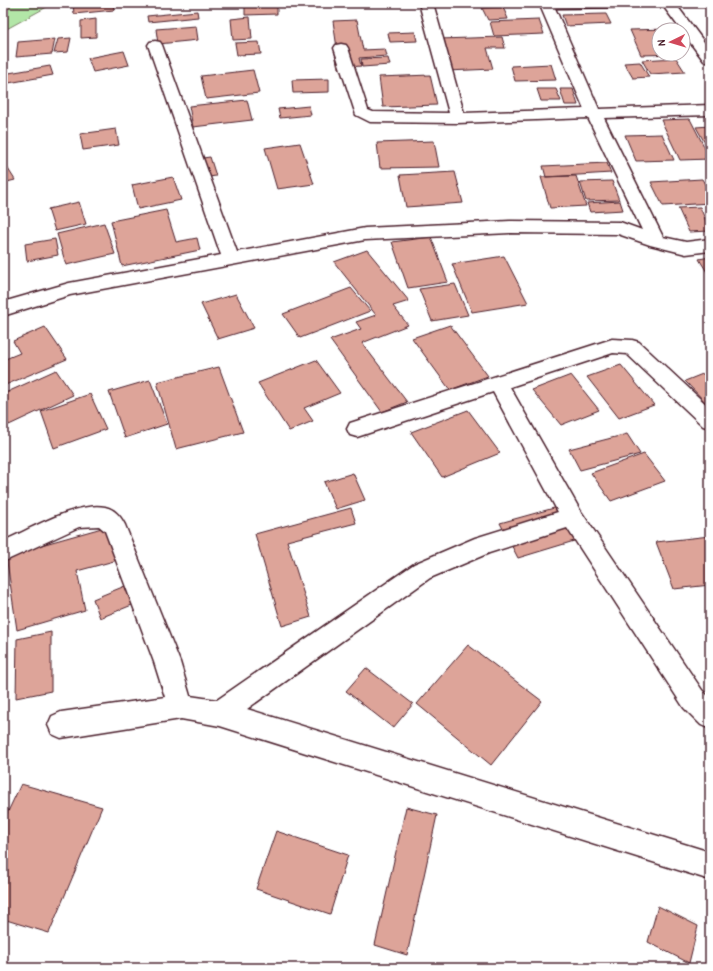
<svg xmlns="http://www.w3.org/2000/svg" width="713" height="971" font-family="'Patrick Hand',sans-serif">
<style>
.green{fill:#b2e6a7;stroke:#7e8269}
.building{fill:#dda499;stroke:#4a1f2b}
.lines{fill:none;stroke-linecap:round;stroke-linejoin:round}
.street-casing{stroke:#4a1f2b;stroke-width:3}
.street{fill:#fff;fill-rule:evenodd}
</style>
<rect width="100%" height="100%" fill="#fff"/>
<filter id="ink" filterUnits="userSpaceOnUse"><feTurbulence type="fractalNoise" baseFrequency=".025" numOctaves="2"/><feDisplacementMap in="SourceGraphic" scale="8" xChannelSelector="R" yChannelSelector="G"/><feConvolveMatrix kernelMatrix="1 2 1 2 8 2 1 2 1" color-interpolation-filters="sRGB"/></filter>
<g filter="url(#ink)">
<path class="green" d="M 3,3 L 54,3 L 3,31 Z"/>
<path class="building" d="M 73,3 L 113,3 L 114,10 L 74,14 Z
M 245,3 L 277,3 L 277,14 L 245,15 Z
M 301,3 L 341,3 L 341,5 L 301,7 Z
M 491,3 L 527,3 L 528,5 L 492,6 Z
M 503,7 L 508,19 L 488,20 L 482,8 Z
M 197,11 L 198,17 L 148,22 L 147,16 Z
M 606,14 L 611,24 L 566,26 L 562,15 Z
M 250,17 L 252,39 L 233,40 L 231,19 Z
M 96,19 L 96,37 L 81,38 L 81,21 Z
M 357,20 L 363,50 L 385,49 L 387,56 L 359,58 L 361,66 L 338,68 L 334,49 L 337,48 L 333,21 Z
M 539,20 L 544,34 L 494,36 L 490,22 Z
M 196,26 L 198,40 L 158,44 L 156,29 Z
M 669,29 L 669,30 L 659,30 L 659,54 L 681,54 L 641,55 L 630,30 Z
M 415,32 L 417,41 L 390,42 L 388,33 Z
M 502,37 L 505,48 L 487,48 L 493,69 L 447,71 L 439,39 Z
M 71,38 L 68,52 L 54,53 L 58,39 Z
M 55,39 L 52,54 L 16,57 L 18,42 Z
M 259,42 L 261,54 L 237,55 L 235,43 Z
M 124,51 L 129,65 L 93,72 L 88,58 Z
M 388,58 L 390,65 L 362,67 L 361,59 Z
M 676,58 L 685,72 L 650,74 L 642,60 Z
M 640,62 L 649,77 L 633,78 L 624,63 Z
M 551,64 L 556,80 L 515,81 L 511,66 Z
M 50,66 L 53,75 L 3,84 L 3,74 Z
M 253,70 L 259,93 L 206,99 L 201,76 Z
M 430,75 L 437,105 L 383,107 L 379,77 Z
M 329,79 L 329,92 L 293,93 L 292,80 Z
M 537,89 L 556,89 L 561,101 L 541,101 Z
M 560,89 L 573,89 L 578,105 L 565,105 Z
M 247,100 L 252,120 L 193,127 L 189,106 Z
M 309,106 L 311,115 L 280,118 L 278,109 Z
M 690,119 L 710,158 L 710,159 L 680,160 L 661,120 Z
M 710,126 L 710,152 L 696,127 Z
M 116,129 L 119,145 L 83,150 L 80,134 Z
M 662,134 L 674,160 L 636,161 L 625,135 Z
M 434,141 L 439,167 L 380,168 L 377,143 Z
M 300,143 L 314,184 L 277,189 L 265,148 Z
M 210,157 L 216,176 L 202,178 L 196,159 Z
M 3,161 L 15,180 L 3,183 Z
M 607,163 L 611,173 L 546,177 L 543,166 Z
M 455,172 L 463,203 L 406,207 L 400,175 Z
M 576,176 L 586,206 L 550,208 L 541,177 Z
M 173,177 L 181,200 L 138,209 L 132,185 Z
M 702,179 L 710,193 L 710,203 L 663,206 L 651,182 Z
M 612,181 L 619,200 L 586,201 L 580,182 Z
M 620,201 L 623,210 L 590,212 L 587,203 Z
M 79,202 L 86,224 L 55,231 L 48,209 Z
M 700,207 L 710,231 L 689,232 L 678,208 Z
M 166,210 L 176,242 L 197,238 L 200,250 L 122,266 L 111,221 Z
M 104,223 L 115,254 L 66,265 L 57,234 Z
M 431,237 L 448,282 L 408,288 L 392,242 Z
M 55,239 L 58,255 L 27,261 L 25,244 Z
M 367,250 L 409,301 L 393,306 L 408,325 L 362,343 L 407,402 L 382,412 L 330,340 L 361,329 L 356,322 L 376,315 L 334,262 Z
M 504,256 L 528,303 L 472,312 L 452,264 Z
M 710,257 L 710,277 L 699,259 Z
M 455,284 L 468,315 L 432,321 L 419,289 Z
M 351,288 L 370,311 L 300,338 L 283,314 Z
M 236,294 L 254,328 L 218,339 L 201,304 Z
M 450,325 L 488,376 L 450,390 L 412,338 Z
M 45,327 L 67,359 L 3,386 L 3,360 L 20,353 L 13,341 Z
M 316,360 L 340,393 L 304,408 L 313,421 L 289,431 L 258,383 Z
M 621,365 L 654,405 L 619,418 L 587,377 Z
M 219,367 L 243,432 L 176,449 L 157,382 Z
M 56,370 L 73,395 L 9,425 L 3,415 L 3,394 Z
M 710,371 L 710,407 L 685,381 Z
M 571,375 L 599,410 L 561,425 L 532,390 Z
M 150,380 L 167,424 L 125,438 L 109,392 Z
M 90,394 L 106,429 L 54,448 L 41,411 Z
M 468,410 L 500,453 L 442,477 L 411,432 Z
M 627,434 L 640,454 L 580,470 L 569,449 Z
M 644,454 L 665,481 L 611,501 L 591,473 Z
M 353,473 L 365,500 L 336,509 L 324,482 Z
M 565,505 L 584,538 L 518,558 L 500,523 Z
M 351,508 L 356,523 L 287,541 L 311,617 L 282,626 L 255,534 Z
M 116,524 L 125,558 L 77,571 L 85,610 L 17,630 L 6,555 Z
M 710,536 L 710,585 L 674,589 L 656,542 Z
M 125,586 L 132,605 L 100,618 L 93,599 Z
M 51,632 L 51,691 L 16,698 L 17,639 Z
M 468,645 L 542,701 L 491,765 L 417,704 Z
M 366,668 L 413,704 L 393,728 L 346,691 Z
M 21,784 L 102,807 L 49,933 L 3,919 L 3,822 Z
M 406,807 L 437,815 L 407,955 L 375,945 Z
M 276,831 L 348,855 L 330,914 L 256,889 Z
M 658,906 L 698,926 L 689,963 L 648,942 Z"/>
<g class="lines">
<defs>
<path id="street" d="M 419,3 L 433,3 L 464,113 L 584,109 L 539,3 L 632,3 L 630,6 L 625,7 L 555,8 L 599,109 L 710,105 L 710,115 L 604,118 L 663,237 L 686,242 L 710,239 L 710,251 L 686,254 L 650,245 L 618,234 L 510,233 L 365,240 L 70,295 L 3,316 L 3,302 L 69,283 L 221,255 L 148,45 L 150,42 L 155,41 L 160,42 L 162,45 L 237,252 L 365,228 L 510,221 L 620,222 L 642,230 L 588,118 L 458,123 L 370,122 L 356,115 L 334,48 L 336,45 L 341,44 L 346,45 L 348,48 L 368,110 L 373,112 L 449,113 Z
M 661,3 L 675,3 L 710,50 L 710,62 L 704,61 L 683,33 L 683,30 L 681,30 Z
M 612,339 L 632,340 L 639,342 L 710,408 L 710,428 L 703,426 L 627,354 L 613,353 L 510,387 L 580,510 L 702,690 L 710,698 L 710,729 L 701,725 L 684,708 L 567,528 L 489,553 L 430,578 L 247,709 L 710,852 L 710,880 L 220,726 L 181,719 L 61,738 L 52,734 L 48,725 L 52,716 L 61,712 L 165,697 L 154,662 L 105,531 L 99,526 L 79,527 L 3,562 L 3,541 C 29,530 77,501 105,507 C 115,509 121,517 125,525 L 180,662 L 190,696 L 217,700 L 414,564 L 475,538 L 558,512 L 493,392 L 357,437 L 350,435 L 347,429 L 350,423 Z"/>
</defs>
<use href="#street" class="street-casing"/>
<use href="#street" class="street"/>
</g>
</g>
<rect width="713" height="971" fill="none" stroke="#fff" stroke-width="16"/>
<rect x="8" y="8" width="697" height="955" fill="none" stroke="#4a1f2b" stroke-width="1.5" filter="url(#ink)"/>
<g transform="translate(671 42) rotate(265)"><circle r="19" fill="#ffffff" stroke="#b7a5aa"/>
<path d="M0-3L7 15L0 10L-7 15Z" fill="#d1495b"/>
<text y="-6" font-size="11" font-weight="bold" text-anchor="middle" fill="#4a1f2b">N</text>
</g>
</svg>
